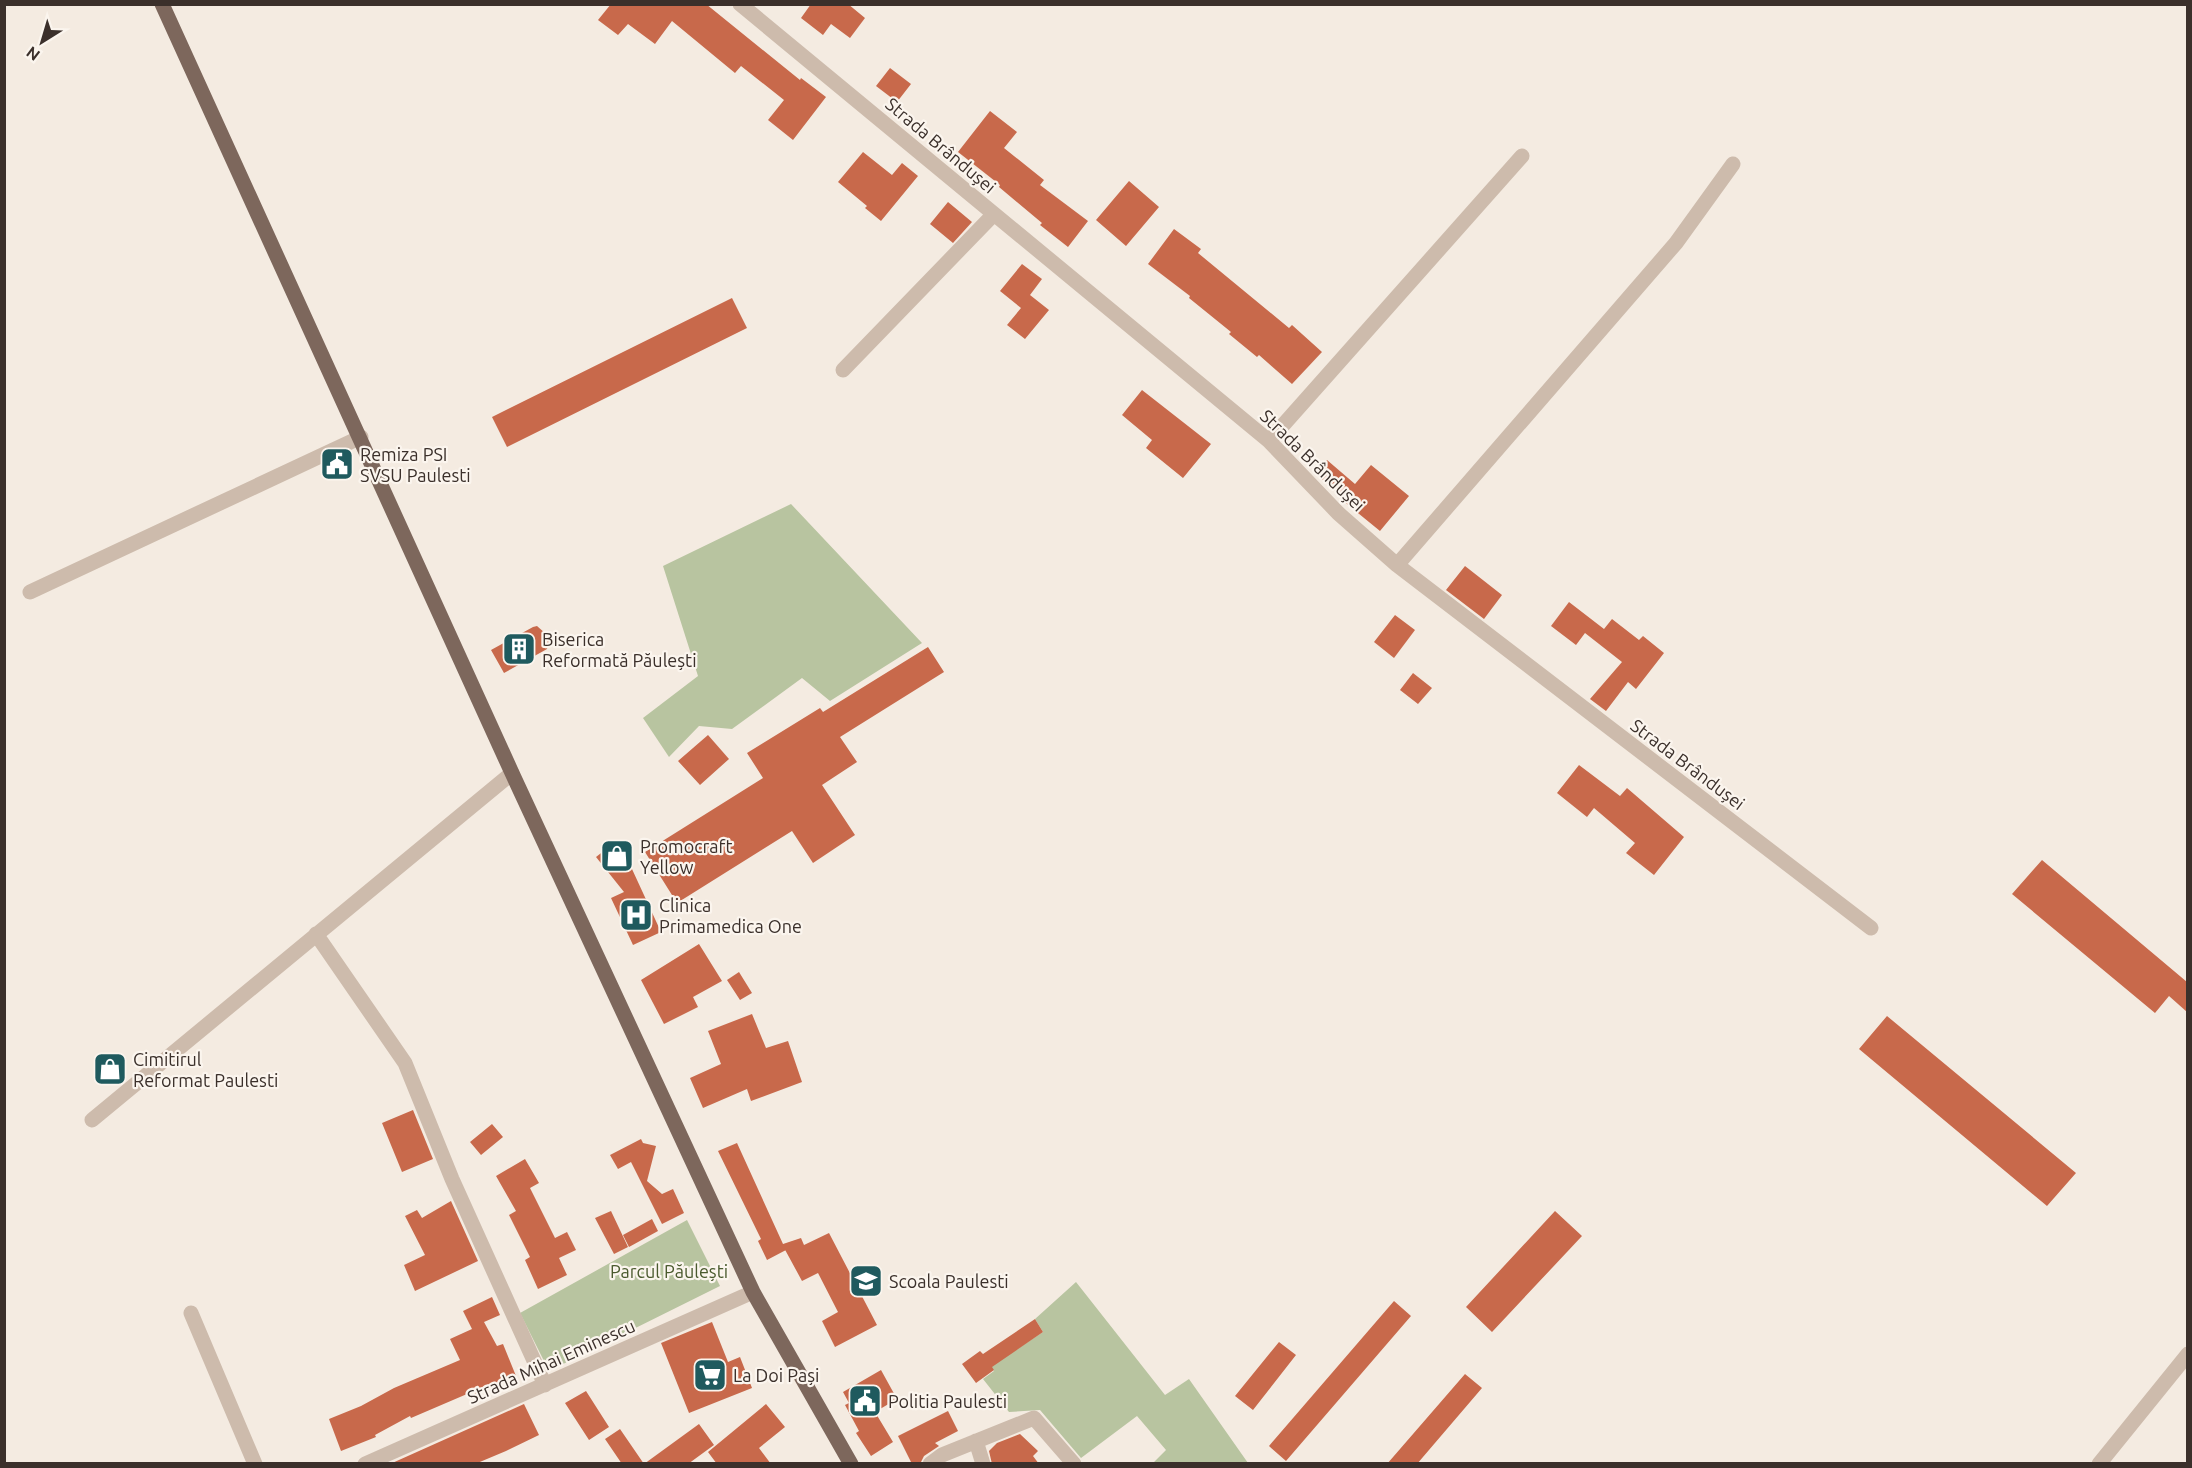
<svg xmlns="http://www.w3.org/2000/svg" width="2192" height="1468" font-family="Ubuntu,sans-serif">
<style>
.green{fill:#b8c4a0}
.building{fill:#c8694b}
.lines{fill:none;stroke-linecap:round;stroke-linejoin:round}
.minor{stroke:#cdbbac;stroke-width:15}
.major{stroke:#7d675c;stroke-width:15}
.labels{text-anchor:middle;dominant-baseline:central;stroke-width:4.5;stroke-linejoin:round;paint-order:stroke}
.street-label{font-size:18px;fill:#3b302b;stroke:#fbf5ee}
.poi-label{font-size:18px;fill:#3b302b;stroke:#fbf5ee;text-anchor:start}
.park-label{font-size:18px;fill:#4a5a2e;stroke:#fbf5ee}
</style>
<rect width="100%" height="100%" fill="#f4ebe1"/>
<path class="green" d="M 791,504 L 922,643 L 830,701 L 802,678 L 732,729 L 699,726 L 669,757 L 643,718 L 698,676 L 663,566 Z
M 687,1220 L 720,1286 L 549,1371 L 520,1313 Z
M 1076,1282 L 1165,1395 L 1189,1379 L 1248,1463 L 1153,1463 L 1166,1450 L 1137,1416 L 1081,1458 L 1040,1410 L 1009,1412 L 983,1379 L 994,1371 L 987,1361 L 1005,1357 L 1043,1332 L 1035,1319 Z"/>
<path class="building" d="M 611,4 L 706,4 L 800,80 L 801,78 L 826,97 L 793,140 L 768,120 L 784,100 L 741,66 L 735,73 L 672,21 L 655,44 L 628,24 L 618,35 L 598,20 Z
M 811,4 L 848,4 L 865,18 L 850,38 L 831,24 L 823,35 L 801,18 Z
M 890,68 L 911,84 L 897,102 L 876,86 Z
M 990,111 L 1017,132 L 1004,148 L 1044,180 L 1040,185 L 1088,221 L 1068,247 L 1040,225 L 1042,223 L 999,187 L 1000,185 L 958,152 Z
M 863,152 L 892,175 L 902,163 L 918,176 L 881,221 L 865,208 L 867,206 L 838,182 Z
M 1129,181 L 1159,207 L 1126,246 L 1096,220 Z
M 948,202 L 972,222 L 953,243 L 930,224 Z
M 1174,229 L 1201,249 L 1198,253 L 1289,328 L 1292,325 L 1322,352 L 1292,384 L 1259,355 L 1257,357 L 1229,334 L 1231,332 L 1189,298 L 1190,296 L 1148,264 Z
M 1022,264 L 1042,279 L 1030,295 L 1049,310 L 1025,339 L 1007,325 L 1021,308 L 1000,291 Z
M 732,298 L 747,328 L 507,447 L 492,417 Z
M 1142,390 L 1211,444 L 1183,478 L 1146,448 L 1152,440 L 1122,415 Z
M 1327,460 L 1355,484 L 1371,465 L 1409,496 L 1380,531 L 1342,500 L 1343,498 L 1315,473 Z
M 1465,566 L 1502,595 L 1484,619 L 1446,590 Z
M 1569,602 L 1604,629 L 1612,619 L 1639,640 L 1643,636 L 1664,653 L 1636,689 L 1628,682 L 1606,711 L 1590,699 L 1622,662 L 1585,633 L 1576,645 L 1551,626 Z
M 1395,615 L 1415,630 L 1394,658 L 1374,642 Z
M 537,626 L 546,634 L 549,642 L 547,649 L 504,673 L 491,650 L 533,627 Z
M 928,647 L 944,672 L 840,737 L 857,762 L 822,785 L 855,835 L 813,863 L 792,831 L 677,903 L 645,852 L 763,778 L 747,753 L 820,708 L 823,712 Z
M 1413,673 L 1432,688 L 1418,704 L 1400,690 Z
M 708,735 L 729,759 L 700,785 L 678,761 Z
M 1579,765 L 1620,796 L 1627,788 L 1684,837 L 1654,875 L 1626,853 L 1635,843 L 1594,808 L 1587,817 L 1557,793 Z
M 620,843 L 661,932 L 633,945 L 611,898 L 624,892 L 596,857 L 610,846 L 612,849 Z
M 2042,860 L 2187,982 L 2187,1012 L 2169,996 L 2155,1013 L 2012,894 Z
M 699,944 L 722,981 L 693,997 L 698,1007 L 664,1024 L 641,980 Z
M 739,972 L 752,993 L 740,1000 L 727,980 Z
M 752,1014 L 766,1048 L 788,1041 L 802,1082 L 751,1101 L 747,1089 L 703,1108 L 690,1078 L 721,1064 L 708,1031 Z
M 1887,1016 L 2076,1173 L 2047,1206 L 1859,1049 Z
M 413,1110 L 433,1159 L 402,1172 L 382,1123 Z
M 492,1124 L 503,1137 L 481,1155 L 470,1142 Z
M 641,1139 L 643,1143 L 656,1146 L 647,1181 L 662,1194 L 673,1189 L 684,1213 L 662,1224 L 631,1162 L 618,1169 L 610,1155 Z
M 737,1143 L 783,1244 L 801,1238 L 804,1245 L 829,1233 L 877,1325 L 835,1347 L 822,1321 L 838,1312 L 818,1273 L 802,1281 L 783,1246 L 786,1250 L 767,1260 L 758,1241 L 761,1239 L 718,1151 Z
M 525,1159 L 539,1183 L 530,1188 L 555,1238 L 567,1232 L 576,1250 L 559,1258 L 567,1275 L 538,1289 L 525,1260 L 530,1257 L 509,1215 L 516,1211 L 496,1176 Z
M 451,1201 L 478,1261 L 415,1291 L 404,1265 L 425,1255 L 405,1216 L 417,1210 L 422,1218 Z
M 611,1211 L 628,1247 L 614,1254 L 595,1218 Z
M 1555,1211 L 1582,1236 L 1492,1332 L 1466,1307 Z
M 652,1219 L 658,1231 L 629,1247 L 623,1235 Z
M 492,1297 L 500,1315 L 484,1322 L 497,1346 L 503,1344 L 516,1376 L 475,1394 L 474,1391 L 411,1418 L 410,1416 L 375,1435 L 376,1437 L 341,1451 L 329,1419 L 361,1406 L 394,1388 L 460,1360 L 450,1339 L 472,1329 L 463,1311 Z
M 1394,1301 L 1411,1316 L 1286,1461 L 1269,1446 Z
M 1035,1319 L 1043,1332 L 992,1367 L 994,1370 L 976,1383 L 962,1364 L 980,1351 L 983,1354 Z
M 712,1322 L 728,1362 L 740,1357 L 752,1388 L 689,1413 L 661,1343 Z
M 1279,1342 L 1296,1355 L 1253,1410 L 1235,1396 Z
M 881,1370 L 897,1399 L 875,1412 L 893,1442 L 871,1456 L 856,1433 L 859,1431 L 845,1405 L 849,1403 L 843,1392 Z
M 1465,1374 L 1482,1388 L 1417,1464 L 1387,1464 Z
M 586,1391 L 609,1427 L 589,1440 L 565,1403 Z
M 524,1404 L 539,1435 L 506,1451 L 475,1464 L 390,1464 Z
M 766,1404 L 785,1427 L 759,1448 L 771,1464 L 717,1464 L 708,1452 Z
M 948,1411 L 958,1431 L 935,1443 L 939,1446 L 924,1456 L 920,1464 L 912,1464 L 898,1436 Z
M 699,1424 L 714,1445 L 688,1464 L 644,1464 Z
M 620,1429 L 644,1464 L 622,1464 L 605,1439 Z
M 1020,1434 L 1038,1451 L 1033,1456 L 1039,1464 L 992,1464 L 989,1451 L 997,1443 Z"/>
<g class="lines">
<path class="minor" d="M 740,4 L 1269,441 L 1338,513 L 1397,565 L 1871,928
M 843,370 L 994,214
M 1269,441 L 1522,156
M 1397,565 L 1676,243 L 1733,164
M 30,592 L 361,437
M 316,934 L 405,1063 L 452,1179 L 545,1385
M 92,1120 L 512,773
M 191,1313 L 255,1464
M 976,1441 L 983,1464
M 365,1464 L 753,1292
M 930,1464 L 942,1455 L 1034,1418 L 1074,1464
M 2099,1464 L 2188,1354"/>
<path class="major" d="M 162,4 L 512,773 L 753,1292 L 851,1464"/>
</g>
<defs>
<symbol id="civic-square" viewBox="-11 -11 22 22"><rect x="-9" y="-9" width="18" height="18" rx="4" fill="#1f5a5e" stroke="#fbf5ee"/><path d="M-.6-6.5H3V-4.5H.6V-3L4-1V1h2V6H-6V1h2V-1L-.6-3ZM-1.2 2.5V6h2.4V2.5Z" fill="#fff"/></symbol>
<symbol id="building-square" viewBox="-11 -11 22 22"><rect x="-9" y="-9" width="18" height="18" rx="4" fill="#1f5a5e" stroke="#fbf5ee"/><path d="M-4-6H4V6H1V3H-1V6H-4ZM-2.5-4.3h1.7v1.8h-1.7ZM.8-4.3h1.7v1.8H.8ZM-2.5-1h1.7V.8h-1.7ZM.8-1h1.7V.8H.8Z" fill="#fff"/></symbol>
<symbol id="shop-square" viewBox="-11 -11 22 22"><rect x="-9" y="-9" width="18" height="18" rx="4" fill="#1f5a5e" stroke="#fbf5ee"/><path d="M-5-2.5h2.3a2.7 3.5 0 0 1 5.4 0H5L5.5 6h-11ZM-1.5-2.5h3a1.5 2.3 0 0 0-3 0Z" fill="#fff"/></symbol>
<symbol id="hospital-square" viewBox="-11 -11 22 22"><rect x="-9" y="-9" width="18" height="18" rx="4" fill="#1f5a5e" stroke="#fbf5ee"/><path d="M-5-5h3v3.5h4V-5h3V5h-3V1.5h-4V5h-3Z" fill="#fff"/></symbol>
<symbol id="school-square" viewBox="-11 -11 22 22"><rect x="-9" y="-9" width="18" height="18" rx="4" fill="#1f5a5e" stroke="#fbf5ee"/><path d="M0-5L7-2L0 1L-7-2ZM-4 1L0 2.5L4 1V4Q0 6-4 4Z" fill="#fff"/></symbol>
<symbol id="supermarket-square" viewBox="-11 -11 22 22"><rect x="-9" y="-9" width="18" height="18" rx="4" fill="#1f5a5e" stroke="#fbf5ee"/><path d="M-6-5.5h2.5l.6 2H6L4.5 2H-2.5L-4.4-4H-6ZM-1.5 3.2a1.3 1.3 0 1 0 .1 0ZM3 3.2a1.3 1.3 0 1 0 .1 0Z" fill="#fff"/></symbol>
</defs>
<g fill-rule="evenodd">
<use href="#civic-square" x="318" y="445" width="38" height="38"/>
<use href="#building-square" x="500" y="630" width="38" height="38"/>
<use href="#shop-square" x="598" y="837" width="38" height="38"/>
<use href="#hospital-square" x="617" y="896" width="38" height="38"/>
<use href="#shop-square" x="91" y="1050" width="38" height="38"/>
<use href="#school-square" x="847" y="1262" width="38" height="38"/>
<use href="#supermarket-square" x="691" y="1356" width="38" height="38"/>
<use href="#civic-square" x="846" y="1382" width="38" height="38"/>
</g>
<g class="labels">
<g class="street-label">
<text transform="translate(941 145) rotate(40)">Strada Brândușei</text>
<text transform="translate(1313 460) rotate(44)">Strada Brândușei</text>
<text transform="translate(1688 764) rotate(37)">Strada Brândușei</text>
<text transform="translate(551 1361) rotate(-24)">Strada Mihai Eminescu</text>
</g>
<g class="poi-label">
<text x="360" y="454">Remiza PSI<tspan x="360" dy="21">SVSU Paulesti</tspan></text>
<text x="542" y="639">Biserica<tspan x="542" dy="21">Reformată Păulești</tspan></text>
<text x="640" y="846">Promocraft<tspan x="640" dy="21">Yellow</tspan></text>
<text x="659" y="905">Clinica<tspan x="659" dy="21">Primamedica One</tspan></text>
<text x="133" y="1059">Cimitirul<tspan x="133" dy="21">Reformat Paulesti</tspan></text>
<text x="889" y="1281">Scoala Paulesti</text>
<text x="733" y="1375">La Doi Pași</text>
<text x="888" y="1401">Politia Paulesti</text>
</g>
<g class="park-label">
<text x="669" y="1271">Parcul Păulești</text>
</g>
</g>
<rect width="2192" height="1468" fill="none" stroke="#3b302b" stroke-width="12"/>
<g transform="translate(42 42) rotate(217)" stroke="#fbf5ee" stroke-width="4.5" paint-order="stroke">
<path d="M0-4.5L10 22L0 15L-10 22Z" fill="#3b302b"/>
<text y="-9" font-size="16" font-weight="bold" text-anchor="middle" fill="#3b302b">N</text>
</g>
</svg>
